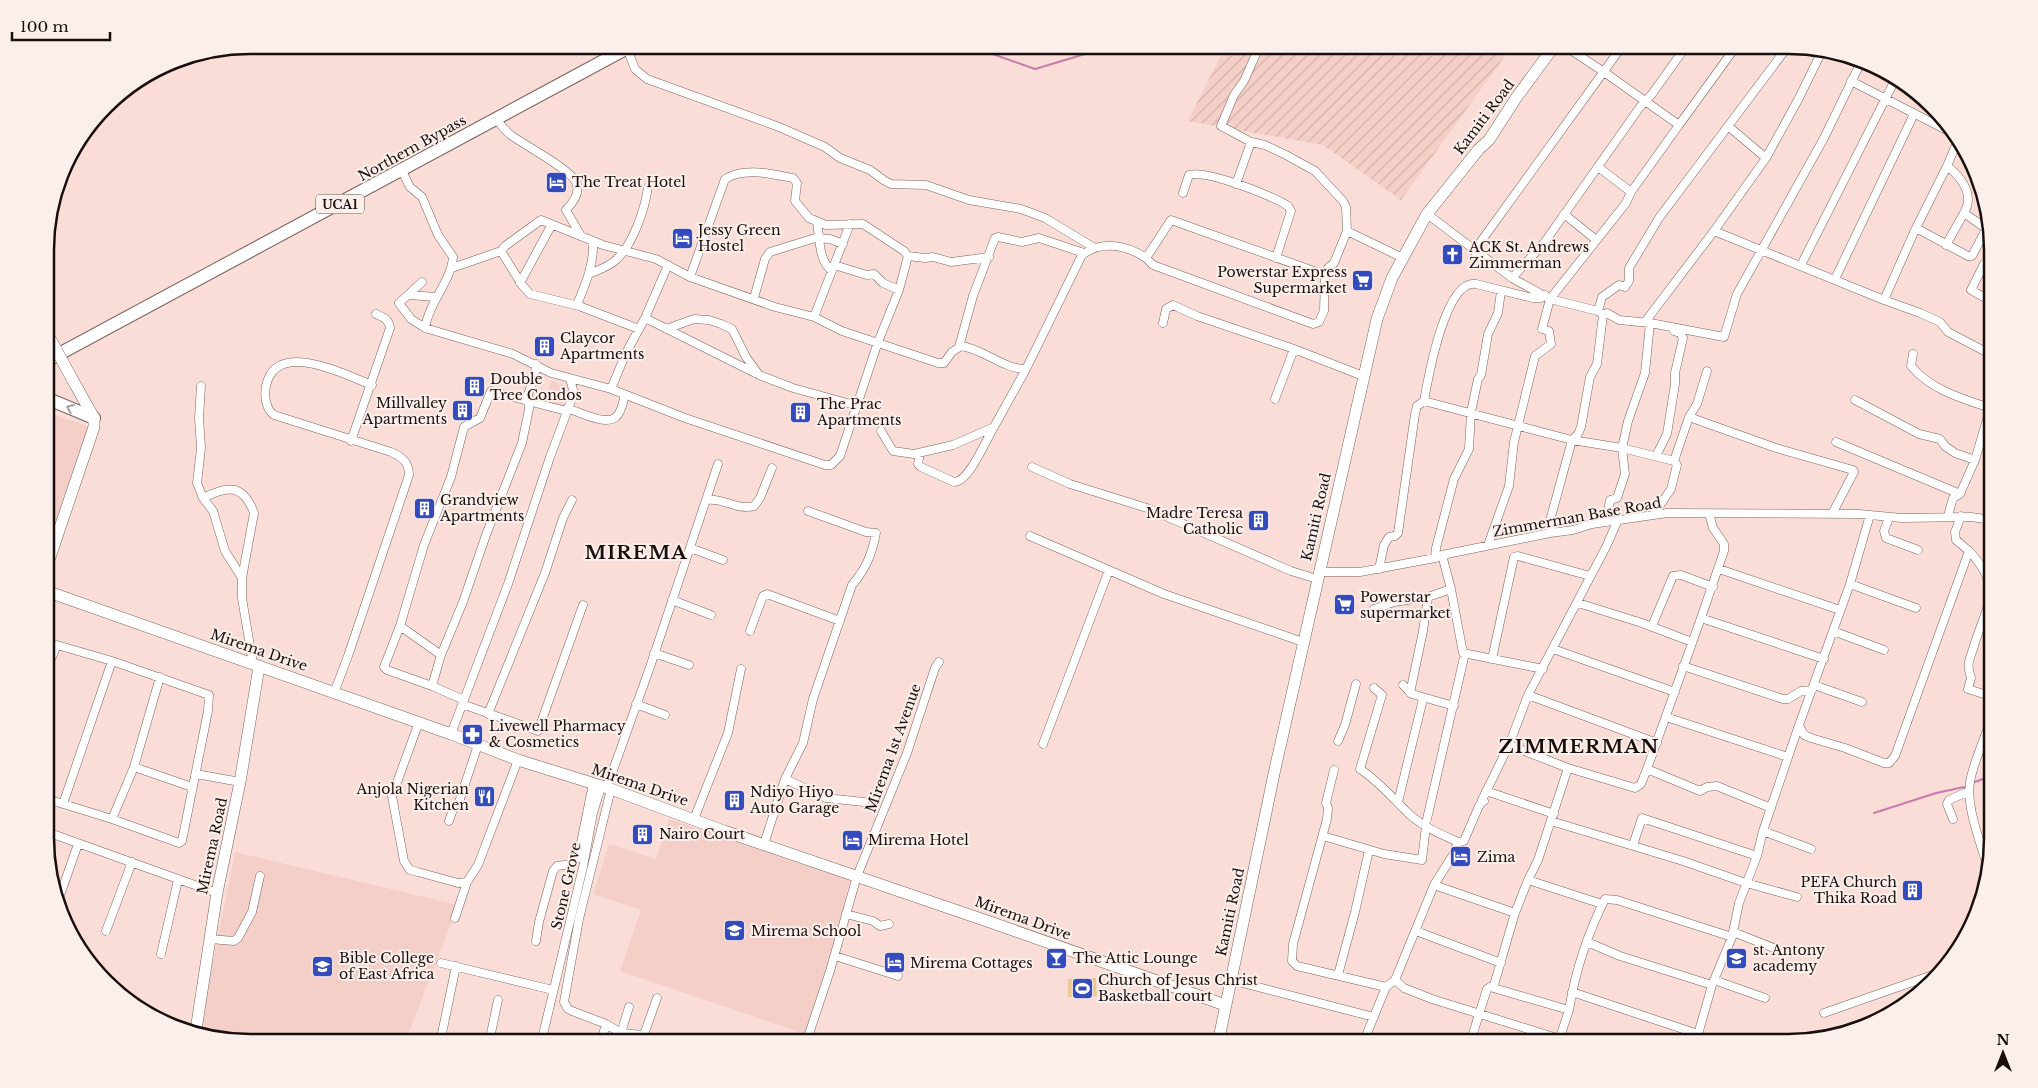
<svg xmlns="http://www.w3.org/2000/svg" width="2038" height="1088" font-family="'Libre Baskerville',serif">
<style>
.built{fill:#f4cfc7}
.industrial{fill:url(#industrial-furrows)}
.pitch{fill:#eac990}
.lines{fill:none;stroke-linecap:round;stroke-linejoin:round}
.stream{stroke:#c77baa;stroke-width:2}
.street-casing{stroke:#7b625d;stroke-width:9}
.secondary-casing{stroke:#7b625d;stroke-width:12}
.primary-casing{stroke:#7b625d;stroke-width:14}
.street{stroke:#fff;stroke-width:8}
.secondary{stroke:#fff;stroke-width:11}
.primary{stroke:#fff;stroke-width:12}
.secondary-bridge-casing{stroke:#7b625d;stroke-width:12;stroke-linecap:butt}
.secondary-bridge{stroke:#fff;stroke-width:11}
.oneway{stroke:#a39f9e}
.labels{text-anchor:middle;dominant-baseline:central;stroke-width:4;stroke-linejoin:round;paint-order:stroke}
.shield{fill:#fbefec;stroke:#5c524f;stroke-width:1}
.shield-label{font-size:12px;font-weight:bold;fill:#180e0c}
.street-label{font-size:14px;fill:#180e0c;stroke:#fbefec}
.poi-label{font-size:14px;fill:#180e0c;stroke:#fbefec;text-anchor:start}
.district-label{font-size:19px;font-weight:bold;letter-spacing:1px;fill:#180e0c;stroke:#fbefec}
.rim{fill:none;stroke:#180e0c;stroke-width:2.5}
</style>
<defs>
<pattern id="industrial-furrows" width="10" height="10" patternUnits="userSpaceOnUse" patternTransform="scale(1.25)"><rect width="10" height="10" fill="#f4cfc7"/><path d="M-1 1l2-2M0 10L10 0M9 11l2-2" fill="none" stroke="#d0b1aa"/></pattern>
</defs>
<rect width="100%" height="100%" fill="#fbddd7"/>
<path class="built" d="M 551,381 L 568,387 L 561,406 L 545,401 Z
M 46,412 L 91,427 L 46,554 Z
M 669,819 L 850,880 L 832,953 L 805,1034 L 620,971 L 641,910 L 593,894 L 609,844 L 656,859 Z
M 235,852 L 458,905 L 405,1043 L 271,1043 L 200,1026 Z"/>
<path class="industrial" d="M 1226,45 L 1513,45 L 1401,200 L 1323,145 L 1188,121 Z"/>
<path class="pitch" d="M 1096,978 L 1097,996 L 1068,997 L 1068,979 Z"/>
<g class="lines">
<path class="stream" d="M 967,45 L 1035,69 L 1115,45
M 1975,782 L 1993,775
M 1874,813 L 1936,793 L 1964,787"/>
<defs>
<path id="street" d="M 1260,45 L 1244,81 L 1234,95 L 1221,126 L 1251,142 L 1265,145 L 1286,155 L 1315,171 L 1343,201 L 1346,207 L 1347,231
M 627,48 L 635,69 L 647,79 L 779,127 L 825,147 L 840,158 L 870,170 L 885,181 L 891,184 L 926,185 L 969,200 L 1021,209 L 1045,218 L 1093,247
M 1821,53 L 1799,98 L 1766,158 L 1714,231 L 1645,322 L 1724,337 L 1737,294 L 1824,138 L 1861,62
M 1851,81 L 1958,136
M 496,119 C 501,125 506,132 512,136 C 525,145 571,170 576,182 C 581,193 573,203 566,210 L 581,236
M 1679,125 L 1737,45
M 1728,126 L 1766,158
M 1959,138 L 1947,166 C 1961,177 1975,194 1964,213 L 1991,232
M 1598,167 L 1631,192
M 402,171 L 410,187 L 422,197 L 438,235 L 453,257 C 451,282 429,302 425,328 L 513,354 L 551,373 L 611,389 L 685,418 L 825,465 L 831,465 L 840,456 L 878,342 L 899,290 L 908,256
M 1236,184 L 1251,142
M 1183,193 L 1189,175 C 1206,169 1272,196 1288,206 L 1291,211 L 1276,258
M 1427,214 L 1512,278 L 1550,299 L 1598,311 L 1603,315 L 1607,313 L 1619,320 L 1650,323 L 1645,373 L 1628,421 L 1622,448 L 1625,474 L 1617,498 L 1610,500 L 1606,522
M 1564,214 L 1595,239
M 817,222 C 820,238 818,260 832,271
M 1916,228 L 1968,256 L 1972,256 L 1986,229
M 1714,231 L 1884,300 L 1920,313 L 1940,322 L 1948,332 L 1992,355
M 593,241 C 594,263 587,281 578,302 L 579,306 L 639,329
M 1946,245 L 1964,213
M 501,251 L 522,285 L 530,294 L 579,306
M 1474,251 L 1623,45
M 1146,258 L 1153,265 L 1313,324 L 1319,322 L 1324,311 L 1325,275
M 1984,264 L 1971,290 L 1991,301
M 834,265 L 867,275 L 874,274 L 883,283 L 899,290
M 1801,265 L 1896,78
M 452,268 L 501,251 L 505,246 L 541,220 L 603,245 L 656,259 L 690,277 L 775,307 L 814,317 L 842,331 L 938,363 L 944,363 L 952,352 L 961,346 C 984,349 1003,369 1026,369 L 1082,255 C 1101,240 1127,245 1146,258 L 1171,220 L 1325,275 L 1328,268 L 1334,263 L 1347,231 L 1403,258
M 589,274 C 598,270 609,267 617,259 C 633,244 645,209 648,187
M 690,277 L 725,179 C 745,167 771,174 793,178 L 797,183 L 795,201 L 809,218 L 826,225 L 863,224 L 904,251 L 908,256 L 925,258 L 933,257 L 951,262 L 989,257
M 1512,278 L 1544,243 L 1640,107 L 1652,94 L 1687,45
M 1835,279 L 1914,114
M 422,282 L 399,303 L 411,319 L 425,328
M 520,283 L 551,226
M 409,295 L 436,297
M 754,298 L 765,259 L 770,252 L 815,238 L 830,239 L 843,244
M 1884,300 L 1915,230 L 1947,166
M 1598,311 L 1602,297 L 1619,285 L 1625,287 L 1629,281 L 1629,268 L 1659,218 L 1789,45
M 814,317 L 850,224
M 645,318 L 755,373
M 1163,323 L 1166,309 L 1173,305 L 1197,316 L 1294,349 L 1363,376
M 666,329 L 694,319 L 709,320 L 721,324 L 732,329 L 746,357 L 759,375 L 793,388 L 858,406
M 959,347 L 973,296 L 995,238 L 998,237 L 1022,242 L 1039,238 L 1084,253
M 1913,354 L 1911,366 C 1930,389 1960,398 1987,407
M 201,386 L 199,418 L 201,448 L 197,483 L 203,498 L 213,511 L 225,551 L 242,578 L 242,598 L 253,664
M 611,389 L 626,353 L 645,318 L 668,265
M 1275,399 L 1294,349
M 1855,400 L 1919,434 L 1940,439 L 1945,446 L 1955,453 L 1975,460
M 1424,401 C 1428,379 1445,279 1476,284 L 1533,298 L 1541,298 L 1545,295
M 567,408 C 579,412 606,426 616,417 C 622,412 623,401 625,395
M 1689,417 L 1697,404 L 1707,371
M 881,431 L 893,451 L 914,454 L 953,445 L 994,427 L 1026,369
M 351,441 L 390,328 C 389,319 383,317 376,314
M 1836,442 L 1960,494
M 920,453 L 918,464 L 921,467 L 954,482 C 969,482 986,440 994,427
M 1656,456 L 1667,434 L 1675,384 L 1675,373 L 1683,338 L 1680,333 L 1674,331
M 1032,467 L 1070,484 L 1147,508 L 1291,571 L 1317,579
M 203,498 C 227,486 243,483 254,513 L 242,578
M 707,500 C 723,497 737,511 754,506 L 760,498 L 772,468
M 1709,513 L 1713,528 L 1724,544 L 1724,551 L 1701,618 L 1824,659
M 1654,514 L 1671,489 L 1677,465 L 1674,461 L 1689,417 L 1776,448 L 1853,470 L 1854,472 L 1832,514
M 1870,515 L 1850,584 L 1799,725 L 1804,735 L 1811,738 L 1845,748 L 1884,763 L 1889,763 L 1895,756 L 1969,551 L 1956,540 L 1955,532 L 1961,516
M 1948,516 L 1953,498 L 1960,494 L 1975,460 L 1988,416 L 1987,407 L 1992,395
M 1889,518 L 1884,531 L 1886,538 L 1918,550
M 1550,533 L 1551,517 L 1572,440 L 1578,434 L 1581,427 L 1590,377 L 1597,364 L 1603,315
M 1030,536 L 1164,594 L 1303,642
M 1488,545 L 1509,486 L 1514,442 L 1535,356 L 1551,344 L 1549,331 L 1542,329 L 1550,299 L 1626,203 L 1631,192 L 1679,125 L 1604,72 L 1563,45
M 690,548 L 723,560
M 1969,551 C 2005,589 1986,605 1973,649 C 1968,663 1967,665 1971,678 L 1968,689 L 1993,697
M 1435,558 L 1436,548 L 1454,479 L 1469,449 L 1471,412 L 1478,379 L 1481,375 L 1488,334 L 1498,313 L 1501,291
M 1379,569 L 1384,545 L 1389,537 L 1395,536 L 1398,533 L 1415,414 L 1417,406 L 1424,401 L 1572,440 L 1622,448 L 1674,461
M 1719,569 L 1840,610
M 1986,571 L 1992,563
M 1319,572 L 1360,572 L 1435,558 L 1442,555 L 1550,533 L 1573,530 L 1592,524 L 1667,513 L 1859,514 L 1902,518 L 1971,517 L 1992,520
M 1850,584 L 1916,608
M 1451,589 L 1463,653 L 1543,669
M 672,600 L 711,615
M 1578,603 L 1642,623 L 1692,642
M 1374,609 L 1394,602 L 1428,597 L 1451,589 L 1442,555
M 400,626 L 441,655
M 1652,626 L 1673,576 L 1681,575 L 1713,587
M 750,631 L 763,596 L 767,594 L 840,621
M 1833,631 L 1884,650
M 1553,649 L 1675,692
M 654,653 L 689,665
M 1492,659 L 1514,557 L 1518,556 L 1590,576
M 1683,666 L 1783,699 L 1788,699 L 1801,691 L 1812,690
M 46,671 L 57,645 L 112,661 L 63,804
M 1403,685 L 1412,694 L 1454,706
M 1814,685 L 1862,702
M 432,686 L 387,670 L 384,667 L 400,626 L 424,545 L 451,477 L 464,427 L 480,418 L 491,391 L 566,411
M 1374,688 L 1382,695 L 1360,769 C 1378,781 1390,795 1405,810 C 1419,825 1440,834 1458,842
M 334,693 L 348,656 L 409,475 C 409,462 402,457 391,452 L 274,415 C 266,409 264,397 266,386 C 276,338 345,375 372,385
M 1410,693 L 1423,631 L 1428,597
M 1528,695 L 1657,743
M 464,700 L 432,686 L 441,655 L 463,602 L 486,535 L 522,443 L 529,409 L 528,394 L 535,376 L 536,364
M 462,704 L 538,731 L 583,605
M 636,704 L 665,715
M 488,714 L 545,573 L 563,518 L 572,500
M 1666,717 L 1788,757
M 419,722 L 392,796 L 404,861 L 410,870 L 418,872 L 458,883 L 467,882 L 478,865 L 518,760
M 451,734 L 508,584 L 550,457 L 574,393 L 570,379
M 1338,741 L 1345,725 L 1356,684
M 1043,744 L 1109,570
M 1509,745 L 1568,768 L 1635,788 L 1641,784 L 1647,769 L 1701,618
M 134,767 L 192,787
M 1647,769 L 1700,791 L 1707,787 L 1717,786 L 1771,808
M 1334,770 L 1326,803 L 1328,808 L 1327,819 L 1293,944 L 1292,961 L 1297,966 L 1386,987
M 196,774 L 240,782
M 785,779 L 826,798 L 864,802
M 607,787 L 650,667 L 718,464
M 611,789 L 579,919 L 564,1002 L 568,1009 L 572,1011 L 606,1024 L 621,1033 L 643,1035
M 1486,791 L 1554,814
M 47,799 L 112,819 L 179,843 L 182,841 L 208,711 L 209,695 L 112,661
M 1398,802 L 1423,699
M 112,819 L 134,767 L 160,677
M 694,819 L 728,733 L 741,669
M 1427,819 L 1465,653
M 1953,819 L 1947,804 L 1949,800 L 1969,791
M 449,821 L 452,812 L 459,802 L 478,745
M 1551,821 L 1683,861 L 1746,883 L 1797,897
M 1763,831 L 1811,849
M 47,832 L 217,893
M 1323,836 L 1384,854 L 1422,860 L 1426,826
M 764,844 L 785,779 L 803,743 L 813,699 L 852,585 C 866,569 872,554 876,533 L 866,532 L 808,511
M 1633,845 L 1642,818 L 1757,856
M 1987,865 C 1980,841 1964,802 1971,777 C 1976,756 1986,735 1993,714
M 1528,880 L 1602,904
M 1434,885 L 1515,913
M 57,904 L 78,844
M 846,914 L 873,921 L 880,926 L 889,924
M 455,918 L 467,882
M 106,931 L 132,862
M 1416,931 L 1501,963
M 1733,932 L 1784,952
M 210,939 L 234,941 L 238,938 L 252,912 L 260,876
M 536,941 L 539,922 L 553,871 L 557,866 L 573,864 L 578,857 L 593,784
M 1587,942 L 1620,956 L 1712,985
M 161,954 L 178,880
M 835,956 L 898,976
M 441,963 L 553,990
M 1338,975 L 1355,912 L 1369,850
M 1231,980 L 1374,1017
M 1395,980 L 1404,988 L 1432,999 L 1560,1039
M 1714,980 L 1765,998
M 1490,987 L 1569,1010 L 1558,1043
M 1572,992 L 1695,1033
M 1569,1010 C 1575,973 1588,933 1605,899 L 1617,900 L 1732,937
M 1824,1013 L 1944,971
M 621,1033 L 629,1007
M 809,1037 L 826,1043
M 440,1043 L 456,966
M 489,1043 L 498,1000
M 541,1043 L 583,867 L 593,813 L 601,787
M 562,1043 L 567,1038 L 590,1043
M 597,1043 L 602,1038 L 606,1024
M 641,1043 L 657,998
M 806,1043 L 830,971 L 857,876 L 907,753 L 935,668 L 939,662
M 1363,1043 L 1386,987 L 1395,980 L 1434,885 L 1453,855 L 1458,842 L 1464,841 L 1479,806 L 1482,802 L 1484,801 L 1482,800 L 1509,745 L 1528,695 L 1606,547 L 1618,520
M 1470,1043 L 1487,989 L 1494,985 L 1515,913 L 1528,880 L 1538,860 L 1568,768
M 1690,1043 L 1695,1033 L 1699,1031 L 1712,985 L 1732,937 L 1739,903 L 1757,856 L 1763,831 L 1799,725"/>
<path id="secondary" d="M 46,569 L 94,427 L 94,418 L 71,377
M 46,591 L 451,734 L 518,760 L 611,789 L 724,831 L 987,921 L 1225,1005
M 196,1030 L 217,893 L 240,782 L 259,667
M 1218,1043 L 1275,769 L 1377,319 L 1392,278 L 1427,214 L 1479,149 L 1489,140 L 1516,98 L 1555,45"/>
<path id="primary" d="M 46,361 L 633,45
M 46,398 L 94,418"/>
</defs>
<use href="#street" class="street-casing"/>
<use href="#secondary" class="secondary-casing"/>
<use href="#primary" class="primary-casing"/>
<use href="#street" class="street"/>
<use href="#secondary" class="secondary"/>
<use href="#primary" class="primary"/>
<defs>
<path id="secondary-bridge" d="M 46,331 L 71,377"/>
</defs>
<use href="#secondary-bridge" class="secondary-bridge-casing"/>
<use href="#secondary-bridge" class="secondary-bridge"/>
</g>
<defs><path id="oneway-chevron" d="M-2-3.5L2.5 0L-2 3.5" fill="none" stroke-width="1.6" stroke-linecap="round" stroke-linejoin="round" transform="scale(1.25)"/></defs>
<use class="oneway" href="#oneway-chevron" transform="translate(70 408) rotate(-157)"/>
<defs>
<symbol id="hotel-square" viewBox="-11 -11 22 22"><rect x="-9" y="-9" width="18" height="18" rx="4" fill="#344bbd" stroke="#fbefec"/><path d="M-6-4.5h1.5V1H6V5H4.5V3h-9V5H-6ZM-4 0a1.8 1.8 0 1 1 3.6 0ZM.5 0V-2.5h3Q6-2.5 6 0Z" fill="#fff"/></symbol>
<symbol id="church-square" viewBox="-11 -11 22 22"><rect x="-9" y="-9" width="18" height="18" rx="4" fill="#344bbd" stroke="#fbefec"/><path d="M-1.2-6h2.4v3.5h3.3v2.4h-3.3V6h-2.4V-.1h-3.3v-2.4h3.3Z" fill="#fff"/></symbol>
<symbol id="supermarket-square" viewBox="-11 -11 22 22"><rect x="-9" y="-9" width="18" height="18" rx="4" fill="#344bbd" stroke="#fbefec"/><path d="M-6-5.5h2.5l.6 2H6L4.5 2H-2.5L-4.4-4H-6ZM-1.5 3.2a1.3 1.3 0 1 0 .1 0ZM3 3.2a1.3 1.3 0 1 0 .1 0Z" fill="#fff"/></symbol>
<symbol id="building-square" viewBox="-11 -11 22 22"><rect x="-9" y="-9" width="18" height="18" rx="4" fill="#344bbd" stroke="#fbefec"/><path d="M-4-6H4V6H1V3H-1V6H-4ZM-2.5-4.3h1.7v1.8h-1.7ZM.8-4.3h1.7v1.8H.8ZM-2.5-1h1.7V.8h-1.7ZM.8-1h1.7V.8H.8Z" fill="#fff"/></symbol>
<symbol id="pharmacy-square" viewBox="-11 -11 22 22"><rect x="-9" y="-9" width="18" height="18" rx="4" fill="#344bbd" stroke="#fbefec"/><path d="M-2-6h4v4h4v4h-4v4h-4v-4h-4v-4h4Z" fill="#fff"/></symbol>
<symbol id="restaurant-square" viewBox="-11 -11 22 22"><rect x="-9" y="-9" width="18" height="18" rx="4" fill="#344bbd" stroke="#fbefec"/><path d="M-5-6h1v4h1v-4h1v4h1v-4h1v5L-1.5 .5V6h-2V.5L-5-1ZM5-6V6H3V1.5H1.5Q1.5-4 5-6Z" fill="#fff"/></symbol>
<symbol id="school-square" viewBox="-11 -11 22 22"><rect x="-9" y="-9" width="18" height="18" rx="4" fill="#344bbd" stroke="#fbefec"/><path d="M0-5L7-2L0 1L-7-2ZM-4 1L0 2.5L4 1V4Q0 6-4 4Z" fill="#fff"/></symbol>
<symbol id="bar-square" viewBox="-11 -11 22 22"><rect x="-9" y="-9" width="18" height="18" rx="4" fill="#344bbd" stroke="#fbefec"/><path d="M-6-5H6L.8 .8V4.5H3.5V6h-7V4.5H-.8V.8Z" fill="#fff"/></symbol>
<symbol id="university-square" viewBox="-11 -11 22 22"><rect x="-9" y="-9" width="18" height="18" rx="4" fill="#344bbd" stroke="#fbefec"/><path d="M0-5L7-2L0 1L-7-2ZM-4 1L0 2.5L4 1V4Q0 6-4 4Z" fill="#fff"/></symbol>
<symbol id="stadium-square" viewBox="-11 -11 22 22"><rect x="-9" y="-9" width="18" height="18" rx="4" fill="#344bbd" stroke="#fbefec"/><path d="M0-5a6.5 5 0 1 0 0 10a6.5 5 0 1 0 0-10ZM-3.5-1.8h7v3.6h-7Z" fill="#fff"/></symbol>
</defs>
<g fill-rule="evenodd">
<use href="#hotel-square" x="544" y="170" width="25" height="25"/>
<use href="#hotel-square" x="670" y="226" width="25" height="25"/>
<use href="#church-square" x="1440" y="242" width="25" height="25"/>
<use href="#supermarket-square" x="1350" y="268" width="25" height="25"/>
<use href="#building-square" x="532" y="334" width="25" height="25"/>
<use href="#building-square" x="462" y="374" width="25" height="25"/>
<use href="#building-square" x="450" y="398" width="25" height="25"/>
<use href="#building-square" x="788" y="400" width="25" height="25"/>
<use href="#building-square" x="412" y="496" width="25" height="25"/>
<use href="#building-square" x="1246" y="508" width="25" height="25"/>
<use href="#supermarket-square" x="1332" y="592" width="25" height="25"/>
<use href="#pharmacy-square" x="460" y="722" width="25" height="25"/>
<use href="#restaurant-square" x="472" y="784" width="25" height="25"/>
<use href="#building-square" x="722" y="788" width="25" height="25"/>
<use href="#building-square" x="630" y="822" width="25" height="25"/>
<use href="#hotel-square" x="840" y="828" width="25" height="25"/>
<use href="#hotel-square" x="1448" y="844" width="25" height="25"/>
<use href="#building-square" x="1900" y="878" width="25" height="25"/>
<use href="#school-square" x="722" y="918" width="25" height="25"/>
<use href="#bar-square" x="1044" y="946" width="25" height="25"/>
<use href="#school-square" x="1724" y="946" width="25" height="25"/>
<use href="#hotel-square" x="882" y="950" width="25" height="25"/>
<use href="#university-square" x="310" y="954" width="25" height="25"/>
<use href="#stadium-square" x="1070" y="976" width="25" height="25"/>
</g>
<g class="labels">
<rect class="shield" x="316" y="194.5" width="48" height="19" rx="4"/>
<g class="shield-label">
<text x="340" y="204">UCA1</text>
</g>
<g class="street-label">
<text transform="translate(1484 117) rotate(-53)">Kamiti Road</text>
<text transform="translate(412 148) rotate(-29)">Northern Bypass</text>
<text transform="translate(1316 517) rotate(-77)">Kamiti Road</text>
<text transform="translate(1577 517) rotate(-10)">Zimmerman Base Road</text>
<text transform="translate(259 650) rotate(19)">Mirema Drive</text>
<text transform="translate(893 748) rotate(-70)">Mirema 1st Avenue</text>
<text transform="translate(640 785) rotate(19)">Mirema Drive</text>
<text transform="translate(212 846) rotate(-78)">Mirema Road</text>
<text transform="translate(566 886) rotate(-77)">Stone Grove</text>
<text transform="translate(1230 912) rotate(-78)">Kamiti Road</text>
<text transform="translate(1023 918) rotate(20)">Mirema Drive</text>
</g>
<g class="poi-label">
<text x="572" y="182">The Treat Hotel</text>
<text x="698" y="230">Jessy Green<tspan x="698" dy="16">Hostel</tspan></text>
<text x="1469" y="247">ACK St. Andrews<tspan x="1469" dy="16">Zimmerman</tspan></text>
<text x="1347" y="272" text-anchor="end">Powerstar Express<tspan x="1347" dy="16">Supermarket</tspan></text>
<text x="560" y="338">Claycor<tspan x="560" dy="16">Apartments</tspan></text>
<text x="490" y="379">Double<tspan x="490" dy="16">Tree Condos</tspan></text>
<text x="447" y="403" text-anchor="end">Millvalley<tspan x="447" dy="16">Apartments</tspan></text>
<text x="817" y="404">The Prac<tspan x="817" dy="16">Apartments</tspan></text>
<text x="440" y="500">Grandview<tspan x="440" dy="16">Apartments</tspan></text>
<text x="1243" y="513" text-anchor="end">Madre Teresa<tspan x="1243" dy="16">Catholic</tspan></text>
<text x="1360" y="597">Powerstar<tspan x="1360" dy="16">supermarket</tspan></text>
<text x="489" y="726">Livewell Pharmacy<tspan x="489" dy="16">&amp; Cosmetics</tspan></text>
<text x="469" y="789" text-anchor="end">Anjola Nigerian<tspan x="469" dy="16">Kitchen</tspan></text>
<text x="750" y="792">Ndiyo Hiyo<tspan x="750" dy="16">Auto Garage</tspan></text>
<text x="659" y="834">Nairo Court</text>
<text x="868" y="840">Mirema Hotel</text>
<text x="1477" y="857">Zima</text>
<text x="1897" y="882" text-anchor="end">PEFA Church<tspan x="1897" dy="16">Thika Road</tspan></text>
<text x="751" y="931">Mirema School</text>
<text x="1753" y="950">st. Antony<tspan x="1753" dy="16">academy</tspan></text>
<text x="339" y="958">Bible College<tspan x="339" dy="16">of East Africa</tspan></text>
<text x="1073" y="958">The Attic Lounge</text>
<text x="910" y="963">Mirema Cottages</text>
<text x="1098" y="980">Church of Jesus Christ<tspan x="1098" dy="16">Basketball court</tspan></text>
</g>
<g class="district-label">
<text x="636" y="552">MIREMA</text>
<text x="1579" y="746">ZIMMERMAN</text>
</g>
</g>
<path d="M0 0H2038V1088H0ZM250 54H1788A196 196 0 0 1 1984 250V838A196 196 0 0 1 1788 1034H250A196 196 0 0 1 54 838V250A196 196 0 0 1 250 54Z" fill="#fbefec" fill-rule="evenodd"/>
<path class="rim" d="M250 54H1788A196 196 0 0 1 1984 250V838A196 196 0 0 1 1788 1034H250A196 196 0 0 1 54 838V250A196 196 0 0 1 250 54Z"/>
<g transform="translate(2003 1053)" stroke="#fbefec" stroke-width="4" paint-order="stroke">
<path d="M0-4L9 19L0 12L-9 19Z" fill="#180e0c"/>
<text y="-8" font-size="14" font-weight="bold" text-anchor="middle" fill="#180e0c">N</text>
</g>
<path d="M12 32v8h98v-8" fill="none" stroke="#180e0c" stroke-width="2.5"/>
<text x="20" y="32" font-size="15" fill="#180e0c" stroke="#fbefec" stroke-width="4" paint-order="stroke">100 m</text>
</svg>
